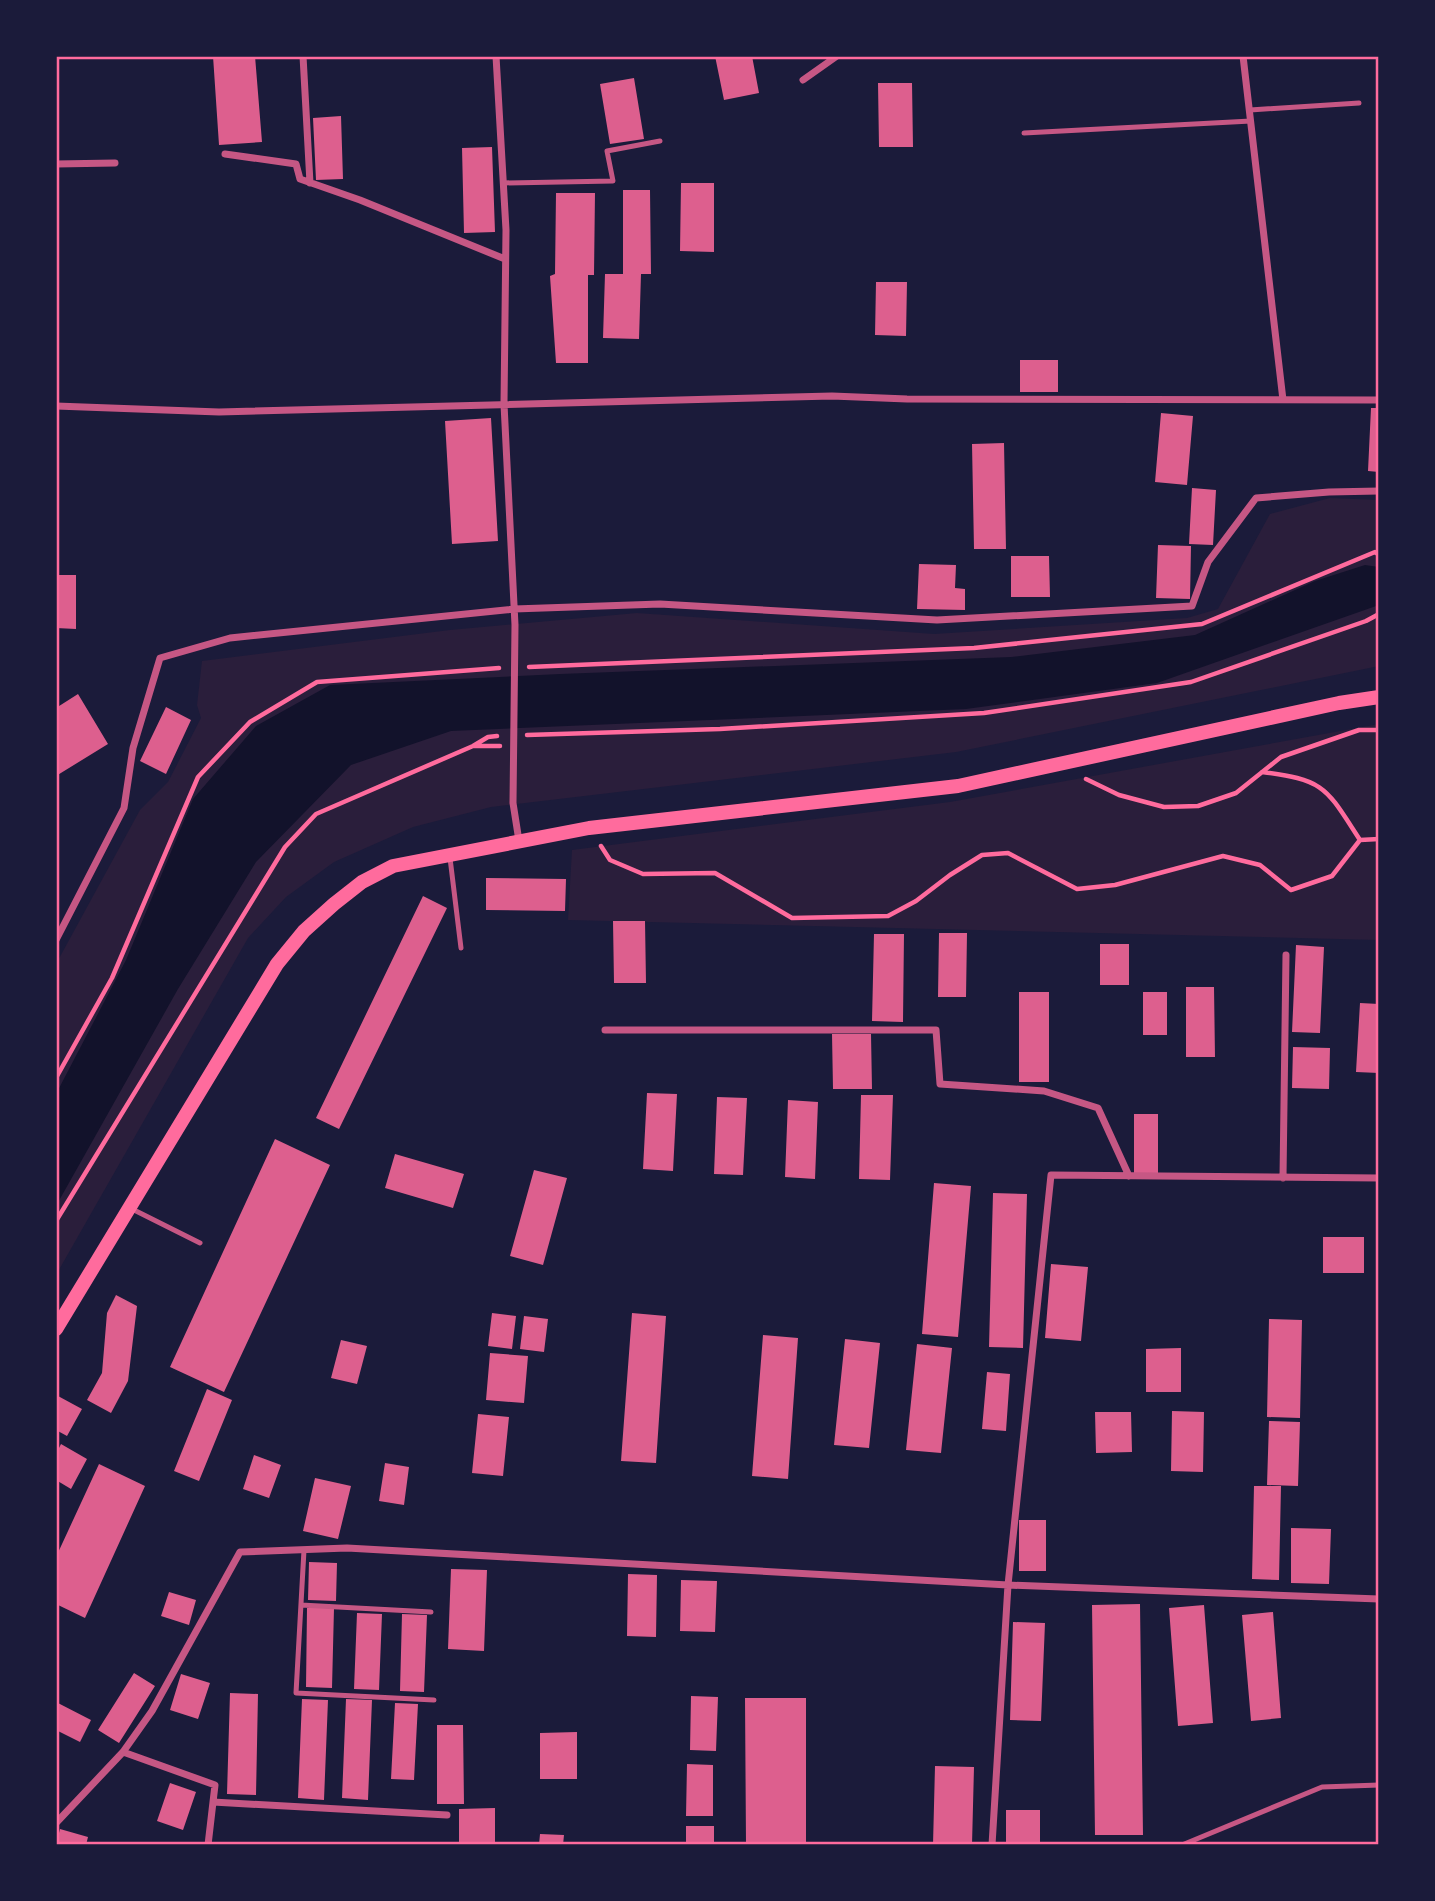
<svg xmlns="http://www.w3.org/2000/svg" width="1435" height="1901" font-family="'Sofia Sans Condensed',sans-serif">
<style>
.green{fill:#2a1e3b}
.water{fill:#12122b}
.building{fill:#dd5f8e}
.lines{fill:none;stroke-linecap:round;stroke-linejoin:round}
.path{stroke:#ff6b9d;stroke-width:4.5}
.service{stroke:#c65784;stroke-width:5}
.minor{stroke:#c65784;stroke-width:7}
.secondary{stroke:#ff6b9d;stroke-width:14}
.neatline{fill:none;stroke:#ff6b9d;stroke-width:2.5}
</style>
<rect width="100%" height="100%" fill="#1b1b3a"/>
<path class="green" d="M 1330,498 L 1379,500 L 1379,666 L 956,752 L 491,807 L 413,827 L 334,862 L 286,897 L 248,938 L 56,1275 L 56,964 L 140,810 L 168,782 L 201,718 L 197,705 L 202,661 L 450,630 L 637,613 L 934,634 L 1187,618 L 1218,609 L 1270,514 Z
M 1379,724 L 1379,940 L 568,920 L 572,850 L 950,802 Z"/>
<path class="water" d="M 1365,565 L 1379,567 L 1379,605 L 1157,683 L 966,709 L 451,731 L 351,765 L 256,862 L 178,989 L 56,1206 L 56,1094 L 126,960 L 193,799 L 256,726 L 330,685 L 560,674 L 1011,657 L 1195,635 L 1315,581 Z"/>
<path class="building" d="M 213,56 L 255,56 L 262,142 L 219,145 Z
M 715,56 L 752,56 L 759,93 L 724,100 Z
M 634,78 L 644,139 L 610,144 L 600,84 Z
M 878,83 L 912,83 L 913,147 L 879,147 Z
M 341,116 L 343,179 L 316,180 L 313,118 Z
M 492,147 L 495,232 L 464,233 L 462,148 Z
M 681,183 L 714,183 L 714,252 L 680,251 Z
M 623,190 L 650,190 L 651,274 L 641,274 L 639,339 L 603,338 L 605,274 L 623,274 Z
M 556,193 L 595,193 L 594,275 L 588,275 L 588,363 L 556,363 L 550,276 L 555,274 Z
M 876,282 L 907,282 L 906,336 L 875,335 Z
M 1020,360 L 1058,360 L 1058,392 L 1020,392 Z
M 1371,408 L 1379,408 L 1379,472 L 1368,471 Z
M 1161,413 L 1193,416 L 1187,485 L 1155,482 Z
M 491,418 L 498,541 L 452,544 L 445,421 Z
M 1004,443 L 1006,549 L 974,549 L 972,444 Z
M 1192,488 L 1216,490 L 1213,545 L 1189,544 Z
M 1158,545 L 1191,546 L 1190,599 L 1156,598 Z
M 1011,556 L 1049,556 L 1050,597 L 1011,597 Z
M 919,564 L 956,565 L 955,588 L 965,589 L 965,610 L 917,609 Z
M 56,575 L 76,575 L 76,629 L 56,628 Z
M 78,694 L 108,744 L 56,776 L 56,708 Z
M 166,707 L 191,720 L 166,774 L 140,761 Z
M 486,878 L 566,879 L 565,911 L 486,910 Z
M 423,896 L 447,908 L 339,1129 L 316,1118 Z
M 613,921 L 645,921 L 646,983 L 614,983 Z
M 939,933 L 967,933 L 966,997 L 938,997 Z
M 874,934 L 904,934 L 903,1022 L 872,1021 Z
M 1100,944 L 1129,944 L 1129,985 L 1100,985 Z
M 1296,945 L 1324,947 L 1320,1033 L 1292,1032 Z
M 1186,987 L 1214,987 L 1215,1057 L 1186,1057 Z
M 1019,992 L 1049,992 L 1049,1082 L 1019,1082 Z
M 1143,992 L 1167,992 L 1167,1035 L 1143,1035 Z
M 1360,1003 L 1379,1004 L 1379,1073 L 1356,1072 Z
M 832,1034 L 871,1034 L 872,1089 L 833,1089 Z
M 1293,1047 L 1330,1048 L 1329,1089 L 1292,1088 Z
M 647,1093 L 677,1094 L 673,1171 L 643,1169 Z
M 861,1095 L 893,1095 L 890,1180 L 859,1179 Z
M 717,1097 L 747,1098 L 743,1175 L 714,1174 Z
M 788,1100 L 818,1102 L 815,1179 L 785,1177 Z
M 1134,1114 L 1158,1114 L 1158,1173 L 1134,1173 Z
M 275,1139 L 330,1165 L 224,1392 L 170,1367 Z
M 395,1154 L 464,1174 L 453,1208 L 385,1188 Z
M 534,1170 L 567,1178 L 543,1265 L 510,1256 Z
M 934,1183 L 971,1186 L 958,1337 L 922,1334 Z
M 993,1193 L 1027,1194 L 1023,1348 L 989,1347 Z
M 1323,1237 L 1364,1237 L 1364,1273 L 1323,1273 Z
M 1051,1264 L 1088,1267 L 1081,1341 L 1045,1338 Z
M 116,1295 L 137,1306 L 128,1381 L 111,1413 L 87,1400 L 102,1373 L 107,1313 Z
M 492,1313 L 516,1316 L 512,1349 L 488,1346 Z
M 632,1313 L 666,1316 L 656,1463 L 621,1461 Z
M 524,1316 L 548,1319 L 544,1352 L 520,1349 Z
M 1269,1319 L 1302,1320 L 1300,1418 L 1267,1417 Z
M 763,1335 L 798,1338 L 788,1479 L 752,1476 Z
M 845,1339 L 880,1343 L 869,1448 L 834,1445 Z
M 341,1340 L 367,1346 L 357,1384 L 331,1378 Z
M 917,1344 L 952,1348 L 941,1453 L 906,1450 Z
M 1181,1348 L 1181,1392 L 1146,1392 L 1146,1349 Z
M 490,1353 L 528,1356 L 524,1403 L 486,1400 Z
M 987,1372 L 1010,1374 L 1006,1431 L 982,1429 Z
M 207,1389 L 232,1400 L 199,1481 L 174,1471 Z
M 58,1396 L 82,1409 L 67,1436 L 56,1430 L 56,1400 Z
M 1172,1411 L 1204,1412 L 1203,1472 L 1171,1471 Z
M 1095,1412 L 1131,1412 L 1132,1452 L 1096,1453 Z
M 478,1414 L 509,1417 L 503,1476 L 472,1473 Z
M 1269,1421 L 1300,1422 L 1298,1486 L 1267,1485 Z
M 61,1444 L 87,1459 L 71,1489 L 56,1480 L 56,1454 Z
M 254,1455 L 281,1465 L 269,1498 L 243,1489 Z
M 385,1463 L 409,1467 L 404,1505 L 379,1501 Z
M 99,1464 L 145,1486 L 85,1618 L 56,1604 L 56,1557 Z
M 315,1478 L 351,1486 L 338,1539 L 303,1531 Z
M 1254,1486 L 1281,1486 L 1279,1580 L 1252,1579 Z
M 1019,1520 L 1046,1520 L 1046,1571 L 1019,1571 Z
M 1291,1528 L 1331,1529 L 1329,1584 L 1291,1583 Z
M 309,1562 L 337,1563 L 336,1601 L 308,1600 Z
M 451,1569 L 487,1570 L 484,1651 L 448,1649 Z
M 628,1574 L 657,1575 L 656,1637 L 627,1636 Z
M 681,1580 L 717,1581 L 715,1632 L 680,1631 Z
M 169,1592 L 196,1600 L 189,1625 L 161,1616 Z
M 1140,1604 L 1143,1835 L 1095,1835 L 1092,1605 Z
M 1204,1605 L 1213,1723 L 1178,1726 L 1169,1608 Z
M 307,1608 L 334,1608 L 332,1688 L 306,1687 Z
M 1273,1612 L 1281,1718 L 1251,1721 L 1242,1615 Z
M 357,1613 L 382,1614 L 379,1690 L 354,1689 Z
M 402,1614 L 427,1615 L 424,1692 L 400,1691 Z
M 1013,1622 L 1045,1623 L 1041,1721 L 1010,1720 Z
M 134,1673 L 155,1686 L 119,1743 L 98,1730 Z
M 181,1674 L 210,1683 L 198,1719 L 170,1710 Z
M 230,1693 L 258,1694 L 256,1795 L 227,1794 Z
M 691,1696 L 718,1697 L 716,1751 L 690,1750 Z
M 745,1698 L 806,1698 L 806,1845 L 746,1845 Z
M 302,1699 L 328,1700 L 324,1800 L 298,1798 Z
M 346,1699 L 372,1700 L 368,1800 L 342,1798 Z
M 56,1702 L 91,1720 L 80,1742 L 56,1730 Z
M 395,1703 L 418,1704 L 414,1780 L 391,1779 Z
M 437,1725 L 463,1725 L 464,1804 L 437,1804 Z
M 577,1732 L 577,1779 L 540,1779 L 540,1733 Z
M 687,1764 L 713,1765 L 713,1816 L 686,1816 Z
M 935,1766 L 974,1767 L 972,1845 L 933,1845 Z
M 170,1783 L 196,1792 L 183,1830 L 157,1821 Z
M 495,1808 L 495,1845 L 459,1845 L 459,1809 Z
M 1006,1810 L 1040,1810 L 1040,1845 L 1006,1845 Z
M 686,1826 L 714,1826 L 714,1845 L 686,1845 Z
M 60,1829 L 88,1837 L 86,1845 L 56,1845 Z
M 540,1834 L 564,1835 L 563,1845 L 539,1845 Z"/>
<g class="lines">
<path class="path" d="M 529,667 L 974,648 L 1202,624 L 1375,552 L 1379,555
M 527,735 L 720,729 L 984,713 L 1191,682 L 1366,621 L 1379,614
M 474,746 L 500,746
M 1262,772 C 1326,780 1326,788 1360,840
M 1086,779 L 1119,795 L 1164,807 L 1198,806 L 1236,793 L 1281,757 L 1359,730 L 1379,730
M 601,846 L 610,860 L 643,874 L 715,873 L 792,918 L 888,916 L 916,901 L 950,875 L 982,855 L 1008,853 L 1077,889 L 1115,885 L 1223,856 L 1260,865 L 1291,890 L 1332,876 L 1360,840 L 1379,839
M 56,1078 L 112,978 L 198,777 L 250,722 L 317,682 L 499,668
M 56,1221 L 285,847 L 316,814 L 473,746 L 488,737 L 497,736"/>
<path class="service" d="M 1250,110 L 1359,103
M 1024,133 L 1251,121
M 503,183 L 613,181 L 607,151 L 660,141
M 450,858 L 461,948
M 132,1209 L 200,1243
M 304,1550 L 296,1693 L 434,1700
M 301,1605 L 431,1612
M 1182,1845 L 1322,1787 L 1379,1785"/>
<path class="minor" d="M 303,56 L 310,183
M 496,56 L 506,230 L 504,404 L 515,625 L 513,803 L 519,841
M 1243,56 L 1283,400
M 803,80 L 837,56
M 225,154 L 296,164 L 300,179 L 360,200 L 505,259
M 56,164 L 115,163
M 56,406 L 219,412 L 832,396 L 907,399 L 1379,400
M 56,940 L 124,808 L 133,748 L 160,658 L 230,638 L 514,609 L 660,604 L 937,620 L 1192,606 L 1208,562 L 1256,498 L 1329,492 L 1379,491
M 605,1030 L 936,1030 L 940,1084 L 1044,1091 L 1098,1108 L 1129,1176
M 1283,1178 L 1286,955
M 123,1752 L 215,1785 L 213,1802
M 56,1823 L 123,1752 L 152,1711 L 240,1552 L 347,1548 L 1008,1585 L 1379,1599
M 208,1845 L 213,1802 L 447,1815
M 992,1845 L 1008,1585 L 1051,1175 L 1379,1178"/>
<path class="secondary" d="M 56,1329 L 277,964 L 304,931 L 334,904 L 362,882 L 393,866 L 589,828 L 958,786 L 1339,703 L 1379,697"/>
</g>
<rect width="1435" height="1901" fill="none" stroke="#1b1b3a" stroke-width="116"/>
<rect x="58" y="58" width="1319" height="1785" class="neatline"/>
</svg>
